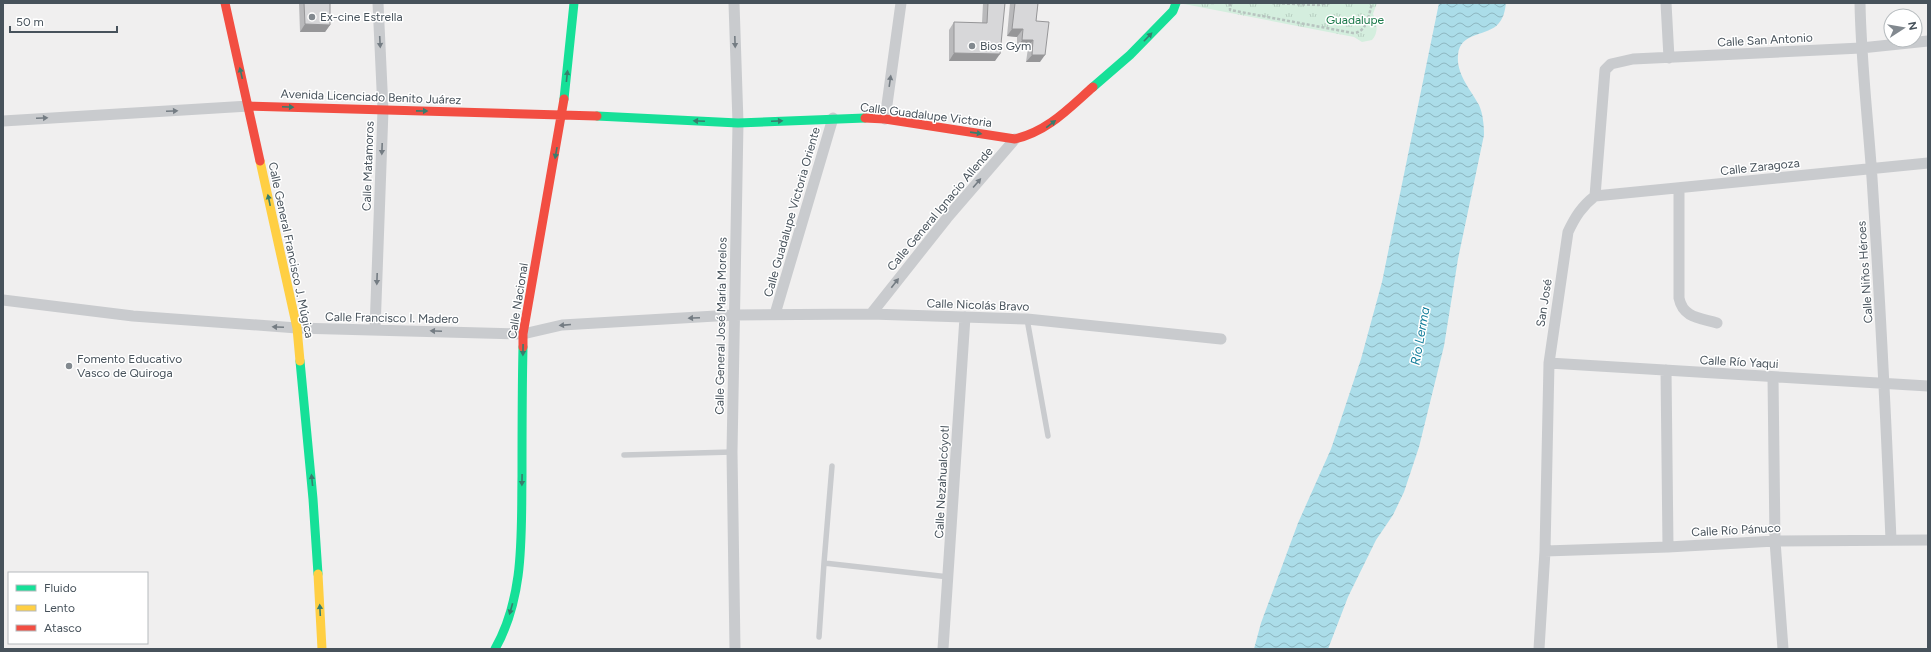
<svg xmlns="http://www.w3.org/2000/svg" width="1931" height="652" font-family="Figtree,sans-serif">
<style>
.park{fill:url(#park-tufts)}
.water{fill:url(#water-waves)}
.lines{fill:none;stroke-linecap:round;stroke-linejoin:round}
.path{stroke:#b7c3bf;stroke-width:2.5;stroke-dasharray:3 2;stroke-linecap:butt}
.lane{stroke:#c9cbce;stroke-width:5.5}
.street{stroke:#c9cbce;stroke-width:11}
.fast{stroke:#16e098;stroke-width:9}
.slow{stroke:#ffcf43;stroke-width:9}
.jam{stroke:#f24e42;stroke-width:9}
.wall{fill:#b9b9bb}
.shaded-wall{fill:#969698}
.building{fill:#d7d7d9;stroke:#969698}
.oneway{fill:#387d6d}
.oneway2{fill:#747c83}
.poi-dot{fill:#82898f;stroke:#fff;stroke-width:1.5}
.labels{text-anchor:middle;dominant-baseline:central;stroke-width:3;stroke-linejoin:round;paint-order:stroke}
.poi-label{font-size:12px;fill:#47525b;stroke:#fff;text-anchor:start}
.park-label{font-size:12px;fill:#1b794a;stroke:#fff}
.street-label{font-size:12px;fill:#47525b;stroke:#fff}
.water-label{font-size:13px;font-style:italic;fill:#137e9b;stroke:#fff}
</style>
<defs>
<pattern id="park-tufts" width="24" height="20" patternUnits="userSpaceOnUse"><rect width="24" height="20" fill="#d4eede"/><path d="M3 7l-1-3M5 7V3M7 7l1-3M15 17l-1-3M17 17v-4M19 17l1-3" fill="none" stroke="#b7cec1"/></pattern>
<pattern id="water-waves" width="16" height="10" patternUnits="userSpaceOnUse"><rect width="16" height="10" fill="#abdde9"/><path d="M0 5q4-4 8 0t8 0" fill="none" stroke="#8db6c0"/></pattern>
</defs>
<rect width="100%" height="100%" fill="#f0efef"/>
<path class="park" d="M 1185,3 L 1377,3 L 1373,14 C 1377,23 1379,32 1372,40 L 1362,42 L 1354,37 L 1184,4 Z"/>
<path class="water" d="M 1439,3 L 1506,3 C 1505,10 1504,17 1499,23 C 1488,37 1460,31 1458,55 C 1456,74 1471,90 1479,105 C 1483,114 1484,125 1484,135 L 1458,259 L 1444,346 L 1419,447 L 1404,492 L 1393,515 L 1376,540 L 1348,597 L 1328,649 L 1254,649 L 1261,623 L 1298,523 L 1331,449 L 1361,359 L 1382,282 Z"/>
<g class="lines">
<path class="path" d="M 1211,3 L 1215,3
M 1230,3 L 1230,10 L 1353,33 C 1367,33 1369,14 1372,3
M 1272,3 L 1318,5 L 1330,3"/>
<path class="lane" d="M 1027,319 L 1048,436
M 624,455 L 732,452
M 832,466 L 824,563 L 949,577
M 819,637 L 824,563"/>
<path class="street" d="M 734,3 L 738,123 L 732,452 L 735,649
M 1666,3 L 1669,58
M 1860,3 C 1861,61 1868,119 1872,178 C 1880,299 1886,419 1891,540
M 885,119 L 901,3
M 3,121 L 249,106
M 1679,188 L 1679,298 C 1683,318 1700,318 1717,323
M 1595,196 L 1928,163
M 3,300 L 133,316 L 297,328 L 523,334 L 562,325 L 733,315 L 871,314 L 1027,319 L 1221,339
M 775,314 L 833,118
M 871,314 L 947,218 L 1015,139
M 375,330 L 383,110 L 378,3
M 1549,363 L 1928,386
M 1666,370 L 1668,547
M 1773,377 L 1775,541 L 1783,649
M 1545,551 L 1668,547 L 1775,541 L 1928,540
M 943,649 L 965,317
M 1539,649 L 1545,551 L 1549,363 L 1568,232 C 1575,217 1582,206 1595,196 L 1605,70 L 1611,64 L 1633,59 L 1861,48 L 1928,41"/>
<path class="fast" d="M 1093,87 L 1130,55 L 1173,11 L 1176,3
M 564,99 L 574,3
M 597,116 L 738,123 L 865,118
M 300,361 L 313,499 L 318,574
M 495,649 C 525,596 521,534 522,476 C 522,433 522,390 523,347"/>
<path class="slow" d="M 260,161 L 297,328 L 300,361
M 318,574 L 322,649"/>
<path class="jam" d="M 225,3 L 260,161
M 249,106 L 597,116
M 865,118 L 885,119 L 1015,139 C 1048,131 1068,109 1093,87
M 523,347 L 523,334 L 564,99"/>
</g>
<path class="wall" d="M 299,3 L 330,3 L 330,25 L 325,32 L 300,32 Z
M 983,3 L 1005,3 L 995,61 L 949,61 L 949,30 L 954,22 L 982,23 Z
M 1010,3 L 1038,3 L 1036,21 L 1040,62 L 1026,62 L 1028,48 L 1017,48 L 1017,37 L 1007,36 Z"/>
<path class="shaded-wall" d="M 305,24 L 330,25 L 325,32 L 300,32 Z
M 1012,29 L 1023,29 L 1017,37 L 1007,36 Z
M 1022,40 L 1033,40 L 1028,48 L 1017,48 Z
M 954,53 L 1000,54 L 995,61 L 949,61 Z
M 1032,55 L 1045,55 L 1040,62 L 1026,62 Z"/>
<path class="building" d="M 304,3 L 330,3 L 330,25 L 305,24 Z
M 988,3 L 1005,3 L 1000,54 L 954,53 L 954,22 L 987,23 Z
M 1015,3 L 1038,3 L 1036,21 L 1049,22 L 1045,55 L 1032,55 L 1033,40 L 1022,40 L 1023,29 L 1012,29 Z"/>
<defs><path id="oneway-solid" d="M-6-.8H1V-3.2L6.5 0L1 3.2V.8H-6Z"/></defs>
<g class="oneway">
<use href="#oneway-solid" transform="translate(1148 37) rotate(-46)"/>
<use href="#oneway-solid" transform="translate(241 73) rotate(-103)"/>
<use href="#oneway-solid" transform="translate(567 76) rotate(-84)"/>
<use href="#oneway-solid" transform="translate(288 107) rotate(2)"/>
<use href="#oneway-solid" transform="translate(422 111) rotate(1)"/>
<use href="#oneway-solid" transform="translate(699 121) rotate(-177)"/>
<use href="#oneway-solid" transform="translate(777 121) rotate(-3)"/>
<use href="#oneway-solid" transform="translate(1051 124) rotate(-37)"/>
<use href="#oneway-solid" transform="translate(976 133) rotate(8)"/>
<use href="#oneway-solid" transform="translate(556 153) rotate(100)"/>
<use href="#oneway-solid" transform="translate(269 200) rotate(-102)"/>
<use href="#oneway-solid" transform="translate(523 350) rotate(91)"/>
<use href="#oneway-solid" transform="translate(312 480) rotate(-96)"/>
<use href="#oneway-solid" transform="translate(522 480) rotate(91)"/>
<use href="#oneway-solid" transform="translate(511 609) rotate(106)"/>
<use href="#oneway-solid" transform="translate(320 610) rotate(-93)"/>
</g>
<g class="oneway2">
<use href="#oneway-solid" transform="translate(380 42) rotate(87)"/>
<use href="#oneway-solid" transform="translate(735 42) rotate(88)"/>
<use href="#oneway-solid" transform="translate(890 81) rotate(-82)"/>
<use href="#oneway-solid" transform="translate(172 111) rotate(-3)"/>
<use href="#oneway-solid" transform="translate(42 118) rotate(-3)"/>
<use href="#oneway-solid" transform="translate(382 149) rotate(92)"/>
<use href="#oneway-solid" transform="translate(977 183) rotate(-49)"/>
<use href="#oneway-solid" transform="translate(377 279) rotate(92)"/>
<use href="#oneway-solid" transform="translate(895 283) rotate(-52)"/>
<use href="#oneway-solid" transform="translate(694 318) rotate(177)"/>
<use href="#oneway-solid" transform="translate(565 325) rotate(175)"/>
<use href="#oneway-solid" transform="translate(278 327) rotate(-177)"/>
<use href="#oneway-solid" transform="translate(436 331) rotate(-178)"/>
</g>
<g class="poi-dot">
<circle cx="312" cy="17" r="4"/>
<circle cx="972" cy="46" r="4"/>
<circle cx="69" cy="366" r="4"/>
</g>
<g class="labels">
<g class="poi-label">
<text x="320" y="17">Ex-cine Estrella</text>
<text x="980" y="46">Bios Gym</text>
<text x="77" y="359">Fomento Educativo<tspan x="77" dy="14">Vasco de Quiroga</tspan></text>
</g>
<g class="park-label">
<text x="1355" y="20">Guadalupe</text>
</g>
<g class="street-label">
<text transform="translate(1765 40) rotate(-3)">Calle San Antonio</text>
<text transform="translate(371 97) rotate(2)">Avenida Licenciado Benito Juárez</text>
<text transform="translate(926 115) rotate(7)">Calle Guadalupe Victoria</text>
<text transform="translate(368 166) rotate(-88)">Calle Matamoros</text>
<text transform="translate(1760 167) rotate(-6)">Calle Zaragoza</text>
<text transform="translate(940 209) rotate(-50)">Calle General Ignacio Allende</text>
<text transform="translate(792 212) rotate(-74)">Calle Guadalupe Victoria Oriente</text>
<text transform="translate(291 250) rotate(78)">Calle General Francisco J. Múgica</text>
<text transform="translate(1865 272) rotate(-94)">Calle Niños Héroes</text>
<text transform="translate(518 301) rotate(-81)">Calle Nacional</text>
<text transform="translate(1544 303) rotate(-81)">San José</text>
<text transform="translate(978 305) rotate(2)">Calle Nicolás Bravo</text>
<text transform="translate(392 318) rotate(1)">Calle Francisco I. Madero</text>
<text transform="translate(721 326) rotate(-89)">Calle General José María Morelos</text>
<text transform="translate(1739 362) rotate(3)">Calle Río Yaqui</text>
<text transform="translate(942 482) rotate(-87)">Calle Nezahualcóyotl</text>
<text transform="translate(1736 530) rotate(-3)">Calle Río Pánuco</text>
</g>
<g class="water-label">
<text transform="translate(1420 336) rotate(-80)">Río Lerma</text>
</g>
</g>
<rect width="1931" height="652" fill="none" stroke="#47525b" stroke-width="8"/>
<rect x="8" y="572" width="140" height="72" fill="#ffffff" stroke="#b5babd"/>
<rect x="16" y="585" width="20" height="6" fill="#16e098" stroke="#b5babd"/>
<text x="44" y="592" font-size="12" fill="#47525b">Fluido</text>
<rect x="16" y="605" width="20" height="6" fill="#ffcf43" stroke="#b5babd"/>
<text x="44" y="612" font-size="12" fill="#47525b">Lento</text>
<rect x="16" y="625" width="20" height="6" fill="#f24e42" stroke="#b5babd"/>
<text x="44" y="632" font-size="12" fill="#47525b">Atasco</text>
<g transform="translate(1903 28) rotate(78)"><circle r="19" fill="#ffffff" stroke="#b5babd"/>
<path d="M0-3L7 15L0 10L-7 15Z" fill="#82898f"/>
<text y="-6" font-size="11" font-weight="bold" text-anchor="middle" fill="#47525b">N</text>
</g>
<path d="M10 26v6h107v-6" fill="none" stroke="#47525b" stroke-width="2"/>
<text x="16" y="26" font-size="12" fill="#47525b" stroke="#ffffff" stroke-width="3" paint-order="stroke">50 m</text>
</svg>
